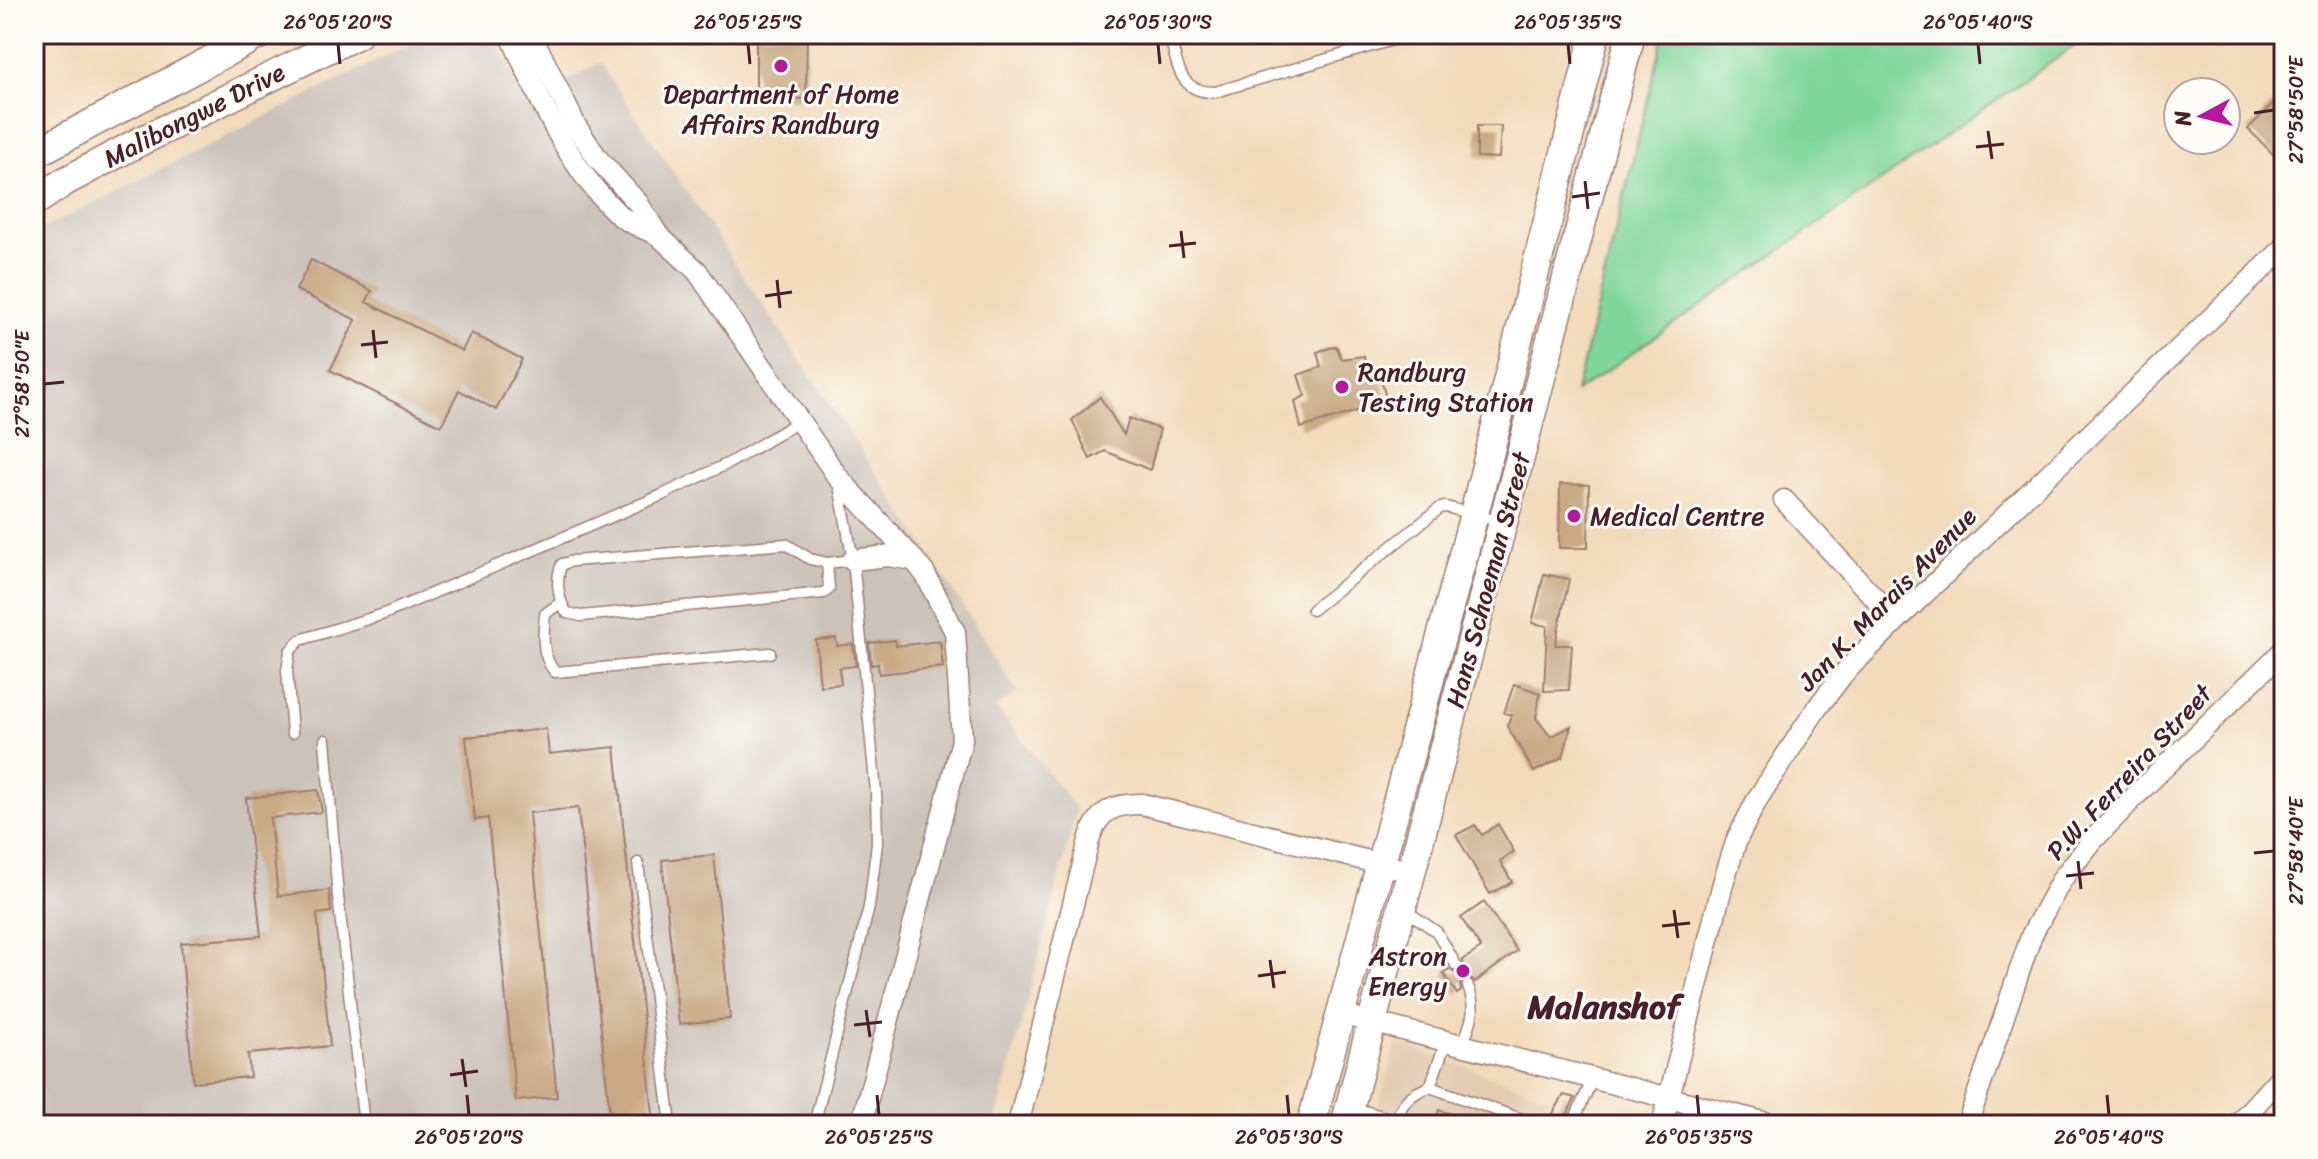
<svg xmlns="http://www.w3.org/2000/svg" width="2318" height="1159" font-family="Sriracha,sans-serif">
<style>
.built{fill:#e3ccb2}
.industrial{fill:#ccc2b9}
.green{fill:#7fd69a;stroke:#647a62;stroke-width:2}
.building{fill:#c9a983}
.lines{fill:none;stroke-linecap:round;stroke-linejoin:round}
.lane-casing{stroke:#9e7c72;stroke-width:13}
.street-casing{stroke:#9e7c72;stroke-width:23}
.secondary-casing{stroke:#9e7c72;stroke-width:31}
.lane{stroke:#fff;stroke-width:10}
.street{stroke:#fff;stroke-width:20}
.secondary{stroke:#fff;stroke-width:28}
.ticks{fill:none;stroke:#4a1f2b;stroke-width:3}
.poi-dot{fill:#b5179e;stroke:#fdfcf7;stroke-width:3}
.labels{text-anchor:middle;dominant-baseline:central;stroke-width:6;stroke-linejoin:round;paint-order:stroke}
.poi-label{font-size:26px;fill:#4a1f2b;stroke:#fdfcf7;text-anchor:start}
.street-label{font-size:26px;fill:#4a1f2b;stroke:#fdfcf7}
.district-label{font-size:34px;font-weight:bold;fill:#4a1f2b;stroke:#fdfcf7}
.neatline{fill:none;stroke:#4a1f2b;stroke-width:3}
.ticks-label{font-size:20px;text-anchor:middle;fill:#4a1f2b}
</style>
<rect width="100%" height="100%" fill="#fdfcf7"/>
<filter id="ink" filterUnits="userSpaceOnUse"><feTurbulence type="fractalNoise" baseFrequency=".0125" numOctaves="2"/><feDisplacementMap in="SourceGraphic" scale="16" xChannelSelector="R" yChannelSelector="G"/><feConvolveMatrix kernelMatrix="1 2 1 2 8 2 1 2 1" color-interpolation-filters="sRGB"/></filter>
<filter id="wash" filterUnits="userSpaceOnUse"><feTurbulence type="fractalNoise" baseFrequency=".006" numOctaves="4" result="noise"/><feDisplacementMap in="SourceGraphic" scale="32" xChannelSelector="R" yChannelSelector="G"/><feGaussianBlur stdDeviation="1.8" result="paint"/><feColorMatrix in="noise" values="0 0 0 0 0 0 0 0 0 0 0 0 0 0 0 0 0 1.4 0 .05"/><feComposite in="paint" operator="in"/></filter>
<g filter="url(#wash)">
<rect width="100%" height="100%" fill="#f2daba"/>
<path class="built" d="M 1397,1043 L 1550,1097 L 1537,1125 L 1373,1125 Z"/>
<path class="industrial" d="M 447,34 L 493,34 L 527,103 L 600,63 L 919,537 L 1018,693 L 996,707 L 1077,809 L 995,1125 L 34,1125 L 34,233 L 410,44 Z"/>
<path class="green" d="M 1664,34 L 2092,34 L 1576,392 Z"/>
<g id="blocks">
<path class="building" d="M 756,34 L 807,34 L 806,99 L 756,97 Z
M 2275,101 L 2284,109 L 2284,165 L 2248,129 Z
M 1477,126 L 1501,126 L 1499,158 L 1477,157 Z
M 311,260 L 372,291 L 366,302 L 462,351 L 471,333 L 522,359 L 496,410 L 459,390 L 441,426 L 330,370 L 356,320 L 296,290 Z
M 1336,346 L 1342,359 L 1364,356 L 1367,377 L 1380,375 L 1387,402 L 1301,428 L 1295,401 L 1305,396 L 1298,375 L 1321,367 L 1317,352 Z
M 1100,397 L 1124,435 L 1129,418 L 1160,429 L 1150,470 L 1105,451 L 1090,459 L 1072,420 Z
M 1560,484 L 1589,485 L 1588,548 L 1559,548 Z
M 1544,574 L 1569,579 L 1555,645 L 1572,645 L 1569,690 L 1544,691 L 1547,626 L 1532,623 Z
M 836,638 L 837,646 L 853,644 L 856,666 L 839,668 L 841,684 L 820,686 L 816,640 Z
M 895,640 L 896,646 L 940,641 L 943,667 L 879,674 L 878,664 L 871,665 L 869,643 Z
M 1514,684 L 1540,693 L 1536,718 L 1551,737 L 1571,726 L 1563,757 L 1534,772 L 1507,726 L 1512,715 L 1504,713 Z
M 546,729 L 549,754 L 615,747 L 654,1125 L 611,1125 L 578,808 L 529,813 L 557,1097 L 516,1101 L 488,818 L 475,820 L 466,737 Z
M 318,790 L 322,812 L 270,818 L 278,896 L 329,890 L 331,912 L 317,914 L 330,1046 L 248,1054 L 250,1077 L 193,1082 L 181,943 L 261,936 L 246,798 Z
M 1498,824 L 1514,852 L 1500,861 L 1512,882 L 1490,894 L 1456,835 L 1475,825 L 1482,835 Z
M 714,855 L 730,1019 L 679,1024 L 662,860 Z
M 1484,902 L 1517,951 L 1475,982 L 1469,978 L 1463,980 L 1460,985 L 1461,991 L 1457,994 L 1443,973 L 1449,969 L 1455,973 L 1461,971 L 1464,966 L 1463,960 L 1481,948 L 1461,918 Z
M 1564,1095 L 1575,1098 L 1562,1125 L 1546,1125 Z
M 1439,1110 L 1476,1122 L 1476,1125 L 1434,1125 Z"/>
</g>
</g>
<g filter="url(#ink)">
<use href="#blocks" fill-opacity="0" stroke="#9e7c72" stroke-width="2"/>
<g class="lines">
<defs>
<path id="lane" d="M 1169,34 C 1178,63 1177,93 1215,92 L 1413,34
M 827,563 L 829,589 L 824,593 L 581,616 L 567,613 C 558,600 555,579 562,564 L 573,561 L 786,544 L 810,559 L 827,563 L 853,560
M 560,603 L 545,614 C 543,635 541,656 555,672 L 770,653
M 1312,610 L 1440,508 L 1446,507 L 1501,522
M 292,733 L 287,670 L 290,651 L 300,640 L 384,614 L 660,496 L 731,462 L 800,421
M 325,740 L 338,896 L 364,1125
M 638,863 L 671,1125
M 1404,909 L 1437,932 L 1456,965
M 1446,1041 L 1430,1087 L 1524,1120 L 1527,1125
M 1462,1045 C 1472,1021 1477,1011 1468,986
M 1351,1107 L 1395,1120
M 814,1125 L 869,907 L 877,843 L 876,792 L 853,560 L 839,485
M 1394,1125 C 1401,1104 1408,1094 1430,1087
M 1572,1125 L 1593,1078"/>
<path id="street" d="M 510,34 C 539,97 567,167 619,215 C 629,224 646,229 658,235
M 531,34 L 576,126 L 598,159 L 638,203 L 658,235 L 697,271 L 837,476 L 914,560
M 1784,500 L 1896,621
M 853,560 L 888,556 L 914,560 L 925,574 L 955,632 L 962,740 L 861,1125
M 1340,1014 L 1775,1125
M 1018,1125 L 1089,840 C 1098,810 1114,804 1142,804 L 1412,872
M 1662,1125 L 1723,883 L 1737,839 L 1758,798 L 1817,708 L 1844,673 L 1896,621 L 2284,248
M 1967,1125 L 2032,934 L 2062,879 L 2093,840 L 2143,788 L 2284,650
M 2237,1125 L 2284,1073"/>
<path id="secondary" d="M 34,154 L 260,34
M 34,202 L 64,182 L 137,143 L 358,34
M 1311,1125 L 1474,514 L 1595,34
M 1345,1125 L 1631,34"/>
</defs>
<use href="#lane" class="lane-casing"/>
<use href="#street" class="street-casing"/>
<use href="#secondary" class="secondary-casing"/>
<use href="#lane" class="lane"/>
<use href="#street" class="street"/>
<use href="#secondary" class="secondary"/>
</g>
</g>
<path class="ticks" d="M 338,44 L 340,64M 748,44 L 750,64M 1158,44 L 1160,64M 1568,44 L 1570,64M 1978,44 L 1980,64M 2254,113 L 2274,110M 1988,131 L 1992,159M 1976,147 L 2004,144M 1585,181 L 1588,209M 1572,197 L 1600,193M 1181,231 L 1184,258M 1169,246 L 1196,243M 777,280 L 780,308M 765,296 L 792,292M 373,330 L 376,358M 361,345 L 388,342M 44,384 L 64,382M 2254,853 L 2274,851M 2078,861 L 2081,889M 2066,876 L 2094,873M 1674,910 L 1678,938M 1662,926 L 1690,923M 1270,960 L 1274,988M 1258,976 L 1286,972M 866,1010 L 870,1037M 854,1025 L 882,1022M 462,1059 L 466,1087M 450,1075 L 478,1071M 467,1095 L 469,1115M 877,1095 L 879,1115M 1287,1095 L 1289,1115M 1697,1095 L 1699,1115M 2107,1095 L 2109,1115"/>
<g class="poi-dot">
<circle cx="781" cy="66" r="8"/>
<circle cx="1342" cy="387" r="8"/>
<circle cx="1574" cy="516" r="8"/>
<circle cx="1463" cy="971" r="8"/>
</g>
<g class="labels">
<g class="poi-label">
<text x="781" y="94" text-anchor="middle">Department of Home<tspan x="781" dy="30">Affairs Randburg</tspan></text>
<text x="1358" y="372">Randburg<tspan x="1358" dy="30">Testing Station</tspan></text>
<text x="1590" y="516">Medical Centre</text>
<text x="1447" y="956" text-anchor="end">Astron<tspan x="1447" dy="30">Energy</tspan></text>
</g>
<g class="street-label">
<text transform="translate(194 115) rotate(-27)">Malibongwe Drive</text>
<text transform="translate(1488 580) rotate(-75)">Hans Schoeman Street</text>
<text transform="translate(1887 599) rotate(-46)">Jan K. Marais Avenue</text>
<text transform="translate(2129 772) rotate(-47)">P.W. Ferreira Street</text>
</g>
<g class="district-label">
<text x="1604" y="1007">Malanshof</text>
</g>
</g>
<rect width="2318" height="1159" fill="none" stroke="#fdfcf7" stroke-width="88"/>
<g transform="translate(2202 116) rotate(263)"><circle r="38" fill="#fdfcf7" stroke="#b5a4a5" stroke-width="2"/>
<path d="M0-6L14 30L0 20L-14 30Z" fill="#b5179e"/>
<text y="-12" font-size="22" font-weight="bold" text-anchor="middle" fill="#4a1f2b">N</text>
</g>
<rect x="44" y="44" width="2230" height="1071" class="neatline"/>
<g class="ticks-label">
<text x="338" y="29">26°05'20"S</text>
<text x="748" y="29">26°05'25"S</text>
<text x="1158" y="29">26°05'30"S</text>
<text x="1568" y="29">26°05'35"S</text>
<text x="1978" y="29">26°05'40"S</text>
<text transform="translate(2296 110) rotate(-90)" y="7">27°58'50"E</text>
<text transform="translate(22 384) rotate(-90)" y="7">27°58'50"E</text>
<text transform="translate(2296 851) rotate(-90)" y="7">27°58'40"E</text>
<text x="469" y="1144">26°05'20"S</text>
<text x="879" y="1144">26°05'25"S</text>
<text x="1289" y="1144">26°05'30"S</text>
<text x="1699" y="1144">26°05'35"S</text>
<text x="2109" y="1144">26°05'40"S</text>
</g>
</svg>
